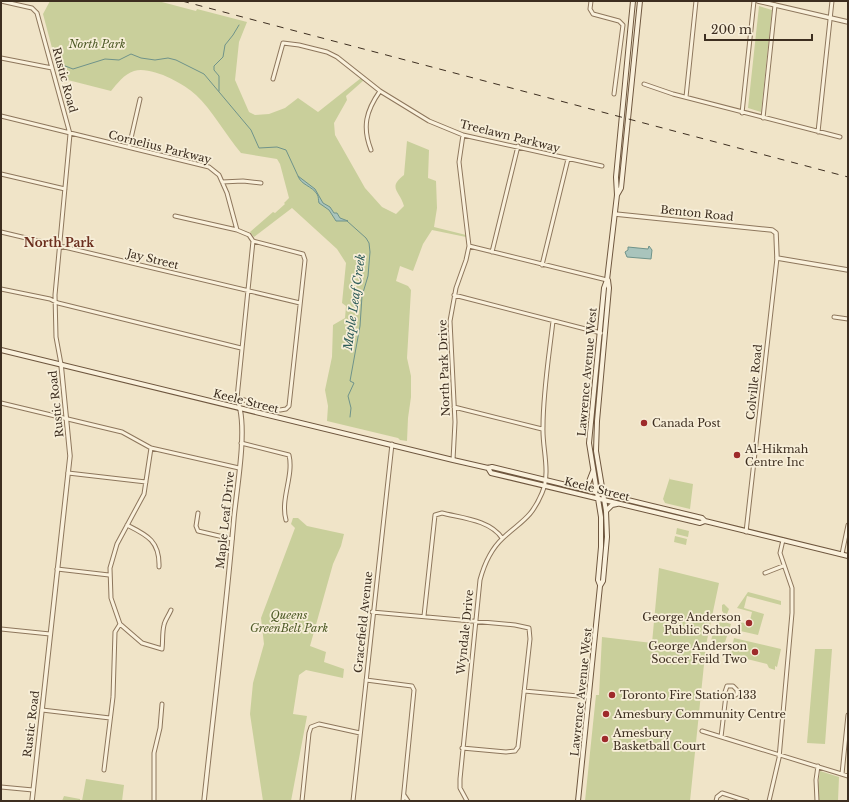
<svg xmlns="http://www.w3.org/2000/svg" width="849" height="802" font-family="'Libre Baskerville',serif">
<style>
.green{fill:#c9cf9b}
.water{fill:#a9c4bc;stroke:#6f938a}
.lines{fill:none;stroke-linecap:round;stroke-linejoin:round}
.stream{stroke:#6f938a;stroke-width:1}
.minor-casing{stroke:#8d765c;stroke-width:5}
.tertiary-casing{stroke:#8d765c;stroke-width:5.5}
.secondary-casing{stroke:#6f573f;stroke-width:6}
.minor{stroke:#faf1dc;stroke-width:3}
.tertiary{stroke:#faf1dc;stroke-width:3.5}
.secondary{stroke:#faf1dc;stroke-width:4}
.rail{stroke:#3d2e20;stroke-width:1;stroke-dasharray:7 7;stroke-linecap:butt}
.poi-dot{fill:#9e2a2b;stroke:#f7eed8;stroke-width:1.5}
.labels{text-anchor:middle;dominant-baseline:central;stroke-width:3.5;stroke-linejoin:round;paint-order:stroke}
.park-label{font-size:11px;font-style:italic;fill:#4d5a26;stroke:#f7eed8}
.street-label{font-size:11px;fill:#3d2e20;stroke:#f7eed8}
.poi-label{font-size:11px;fill:#3d2e20;stroke:#f7eed8;text-anchor:start}
.neighbourhood-label{font-size:12px;font-weight:bold;fill:#6b2e1e;stroke:#f7eed8}
.water-label{font-size:12px;font-style:italic;fill:#2f5d5a;stroke:#f7eed8}
</style>
<rect width="100%" height="100%" fill="#f0e4c8"/>
<path class="green" d="M 50,1 L 158,1 L 196,11 L 197,9 L 247,22 L 239,42 L 235,80 L 249,112 L 255,115 L 269,114 L 285,108 L 298,98 L 318,112 L 361,78 L 364,80 L 346,96 L 347,100 L 334,123 L 335,135 L 365,188 L 382,207 L 396,214 L 404,206 C 400,191 387,188 404,175 L 407,141 L 429,150 L 428,178 L 436,181 L 437,208 L 434,227 L 466,235 L 466,237 L 432,230 L 423,244 L 413,271 L 400,266 L 396,281 L 408,286 L 411,290 L 407,358 L 411,376 L 411,397 L 408,418 L 407,441 L 400,440 L 398,438 L 327,421 L 328,406 L 325,390 L 332,357 L 333,325 L 345,318 L 346,306 L 342,303 L 346,263 L 337,249 L 292,208 L 254,237 L 250,232 L 273,212 L 275,213 L 285,204 L 284,203 L 289,198 L 280,164 L 277,159 L 241,153 C 226,135 212,110 196,95 C 183,83 151,66 134,71 C 124,74 117,84 111,91 L 60,78 L 43,14 Z
M 759,6 L 772,10 L 761,112 L 748,108 Z
M 670,477 L 669,479 L 693,484 L 690,509 L 665,503 L 663,499 Z
M 293,518 L 298,518 L 307,526 L 344,534 L 341,546 L 333,564 L 310,646 L 326,652 L 324,662 L 344,669 L 343,678 L 306,670 L 299,675 L 293,714 L 307,716 L 291,801 L 263,801 L 250,714 L 253,683 L 264,644 L 261,618 L 295,528 L 291,524 Z
M 677,528 L 689,531 L 688,537 L 676,534 Z
M 675,536 L 687,539 L 686,545 L 674,542 Z
M 659,568 L 719,583 L 706,645 L 690,801 L 585,801 L 596,695 L 599,695 L 602,637 L 652,643 Z
M 748,592 L 781,601 L 781,605 L 747,596 L 744,608 L 764,614 L 758,635 L 736,630 L 740,622 L 749,624 L 752,612 L 737,608 Z
M 724,604 L 729,609 L 727,614 L 725,615 L 722,611 L 722,605 Z
M 717,620 L 731,624 L 722,651 L 709,647 Z
M 734,638 L 781,649 L 777,667 L 775,666 L 775,670 L 769,668 L 767,664 L 739,657 L 738,660 L 729,659 Z
M 815,649 L 832,649 L 825,744 L 807,743 Z
M 820,771 L 839,777 L 838,801 L 819,801 L 818,786 Z
M 86,779 L 124,785 L 122,801 L 82,801 Z
M 64,796 L 80,799 L 80,801 L 62,801 Z"/>
<path class="water" d="M 298,176 L 315,189 L 323,203 L 330,207 L 334,213 L 337,213 L 340,218 L 348,221 L 336,221 L 329,210 L 319,203 C 318,200 319,197 317,194 C 312,186 301,185 298,176 Z
M 649,246 L 652,250 L 651,259 L 627,257 L 625,252 L 628,250 L 628,247 L 648,249 Z"/>
<g class="lines">
<path class="stream" d="M 60,64 L 73,69 L 105,59 L 119,60 L 131,54 L 141,58 L 155,60 L 168,58 L 176,60 L 204,74 L 251,130 L 259,148 L 277,147 L 286,150 L 298,176
M 219,91 L 219,76 L 214,70 L 214,66 L 223,57 L 225,45 L 233,35 L 239,25
M 347,221 L 366,238 L 369,243 L 370,252 L 368,276 L 362,296 L 360,326 L 350,381 L 354,383 L 348,396 L 351,408 L 350,417"/>
<defs>
<path id="minor" d="M 1,1 L 32,8 L 37,13 L 70,134 L 55,295 L 56,337 L 61,364
M 591,1 L 590,9 L 593,14 L 619,21 L 623,25 L 614,94
M 1,58 L 52,68
M 273,79 L 283,43 L 299,45 L 327,52 L 337,57 L 380,91 L 429,121 L 463,135 L 602,166
M 644,84 L 673,94 L 840,137
M 686,97 L 696,1
M 742,113 L 754,1
M 1,116 L 209,167 L 219,175 L 227,193 L 237,230 L 249,235 L 253,241 L 303,254 L 305,260 L 289,406 L 286,409 L 280,410 L 237,398
M 763,118 L 775,5
M 818,132 L 832,1
M 129,147 L 140,99
M 371,150 C 362,127 366,111 380,91
M 1,174 L 65,189
M 222,182 L 243,181 L 261,183
M 175,216 L 237,230
M 1,232 L 300,303
M 469,246 L 607,280
M 492,252 L 518,146
M 542,265 L 568,159
M 1,289 L 50,299 L 58,303 L 241,348
M 454,295 L 601,333
M 834,317 L 848,319
M 1,403 L 122,432 L 151,448 L 239,468
M 454,407 L 542,429
M 240,409 L 237,398 L 253,241
M 241,443 L 289,455 C 294,476 280,499 286,520
M 151,448 L 144,494 L 117,544 L 110,568 L 111,598 L 120,624 L 142,643 L 162,649 C 163,642 162,633 164,625 C 165,620 169,615 171,610
M 453,460 L 455,422 L 450,321 L 456,288 L 466,260 L 469,246 L 459,162 L 463,135
M 68,473 L 146,482
M 198,513 L 196,526 L 198,531 L 232,539
M 127,525 C 147,535 160,541 159,567
M 746,532 L 777,258
M 842,554 L 848,525
M 57,569 L 109,575
M 765,573 L 783,566
M 372,612 L 515,625 L 529,628 L 530,639 L 518,747 L 515,751 L 506,752 L 462,748
M 424,616 L 435,515 L 442,513 C 462,518 490,520 502,538
M 1,629 L 50,634
M 366,680 L 412,686 L 414,690 L 403,801
M 524,691 L 589,697
M 42,710 L 110,718
M 702,731 L 848,776
M 721,737 L 726,695 L 734,696 L 737,694 L 737,690 L 733,686 L 727,686 L 725,692 L 726,695
M 104,770 L 113,697 L 115,632 L 120,624
M 842,774 L 848,715
M 1,787 L 33,790
M 404,795 L 408,801
M 154,801 L 154,753 L 160,728 L 162,704
M 302,801 L 309,733 L 311,727 L 319,724 L 360,733
M 353,801 L 392,444
M 467,801 L 460,788 L 460,779 L 480,580 C 484,565 491,549 503,538 C 521,521 531,519 542,493 C 551,472 542,448 543,427 C 543,392 549,356 553,321
M 716,801 L 717,797 L 722,793 L 747,801
M 769,801 L 779,758 L 792,613 L 792,588 L 780,553 L 783,540
M 817,801 L 816,780 L 818,766"/>
<path id="tertiary" d="M 758,1 L 848,22
M 615,214 L 772,230 L 776,233 L 777,258 L 848,270
M 32,801 L 70,456 L 61,364
M 204,801 C 214,707 226,612 234,517 C 237,487 246,437 240,409"/>
<path id="secondary" d="M 617,195 L 621,188 L 640,1
M 1,350 L 453,460 L 488,468 L 492,467 L 702,518 L 705,521
M 488,468 L 491,473 L 700,523 L 705,521 L 848,556
M 582,486 L 588,484 L 593,471
M 606,511 L 612,505 L 617,504
M 600,585 L 598,580 L 601,547 L 601,517 L 589,443 L 604,288 L 607,280 L 617,195 L 616,177 L 633,1
M 578,801 L 600,586 L 603,581 L 607,537 L 606,511 L 596,451 L 597,421 L 609,288 L 608,280"/>
</defs>
<use href="#minor" class="minor-casing"/>
<use href="#tertiary" class="tertiary-casing"/>
<use href="#secondary" class="secondary-casing"/>
<use href="#minor" class="minor"/>
<use href="#tertiary" class="tertiary"/>
<use href="#secondary" class="secondary"/>
<path class="rail" d="M 182,1 L 848,177"/>
</g>
<g class="poi-dot">
<circle cx="644" cy="423" r="4"/>
<circle cx="737" cy="455" r="4"/>
<circle cx="749" cy="623" r="4"/>
<circle cx="755" cy="652" r="4"/>
<circle cx="612" cy="695" r="4"/>
<circle cx="606" cy="714" r="4"/>
<circle cx="605" cy="739" r="4"/>
</g>
<g class="labels">
<g class="park-label">
<text x="97" y="44">North Park</text>
<text x="289" y="615">Queens<tspan x="289" dy="13">GreenBelt Park</tspan></text>
</g>
<g class="street-label">
<text transform="translate(65 80) rotate(75)">Rustic Road</text>
<text transform="translate(510 136) rotate(14)">Treelawn Parkway</text>
<text transform="translate(160 147) rotate(14)">Cornelius Parkway</text>
<text transform="translate(697 213) rotate(6)">Benton Road</text>
<text transform="translate(153 259) rotate(14)">Jay Street</text>
<text transform="translate(444 368) rotate(-92)">North Park Drive</text>
<text transform="translate(587 372) rotate(-85)">Lawrence Avenue West</text>
<text transform="translate(754 382) rotate(-84)">Colville Road</text>
<text transform="translate(246 401) rotate(14)">Keele Street</text>
<text transform="translate(56 404) rotate(-96)">Rustic Road</text>
<text transform="translate(597 489) rotate(14)">Keele Street</text>
<text transform="translate(225 520) rotate(-84)">Maple Leaf Drive</text>
<text transform="translate(363 622) rotate(-84)">Gracefield Avenue</text>
<text transform="translate(465 632) rotate(-84)">Wyndale Drive</text>
<text transform="translate(581 692) rotate(-84)">Lawrence Avenue West</text>
<text transform="translate(31 724) rotate(-83)">Rustic Road</text>
</g>
<g class="poi-label">
<text x="652" y="423">Canada Post</text>
<text x="745" y="449">Al-Hikmah<tspan x="745" dy="13">Centre Inc</tspan></text>
<text x="741" y="617" text-anchor="end">George Anderson<tspan x="741" dy="13">Public School</tspan></text>
<text x="747" y="646" text-anchor="end">George Anderson<tspan x="747" dy="13">Soccer Feild Two</tspan></text>
<text x="620" y="695">Toronto Fire Station 133</text>
<text x="614" y="714">Amesbury Community Centre</text>
<text x="613" y="733">Amesbury<tspan x="613" dy="13">Basketball Court</tspan></text>
</g>
<g class="neighbourhood-label">
<text x="59" y="242">North Park</text>
</g>
<g class="water-label">
<text transform="translate(354 302) rotate(-82)">Maple Leaf Creek</text>
</g>
</g>
<rect width="849" height="802" fill="none" stroke="#3d2e20" stroke-width="4"/>
<path d="M705 34v6h107v-6" fill="none" stroke="#3d2e20" stroke-width="2"/>
<text x="711" y="34" font-size="12" fill="#3d2e20" stroke="#f7eed8" stroke-width="3" paint-order="stroke">200 m</text>
</svg>
